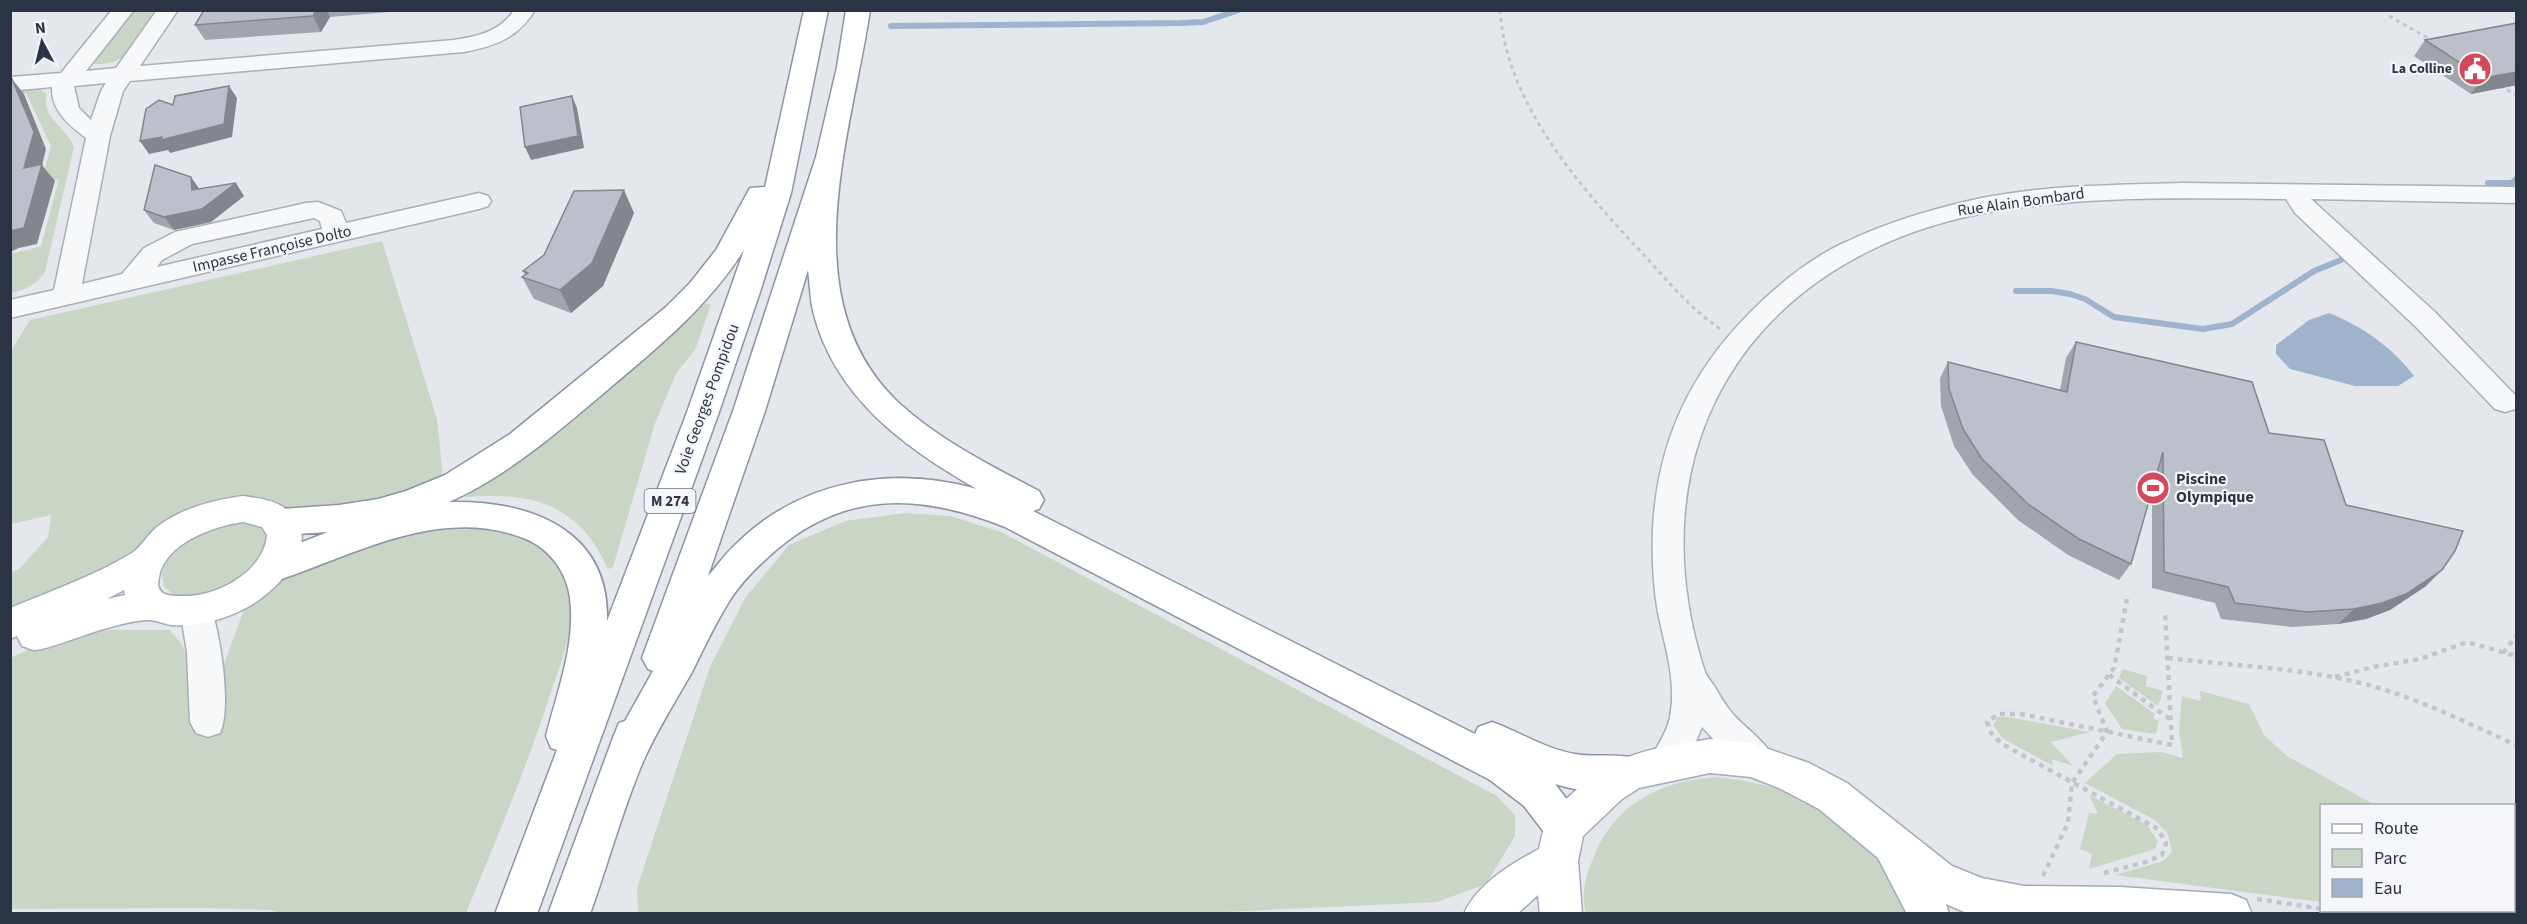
<svg xmlns="http://www.w3.org/2000/svg" width="2527" height="924" font-family="'Source Sans 3',sans-serif">
<style>
.green{fill:#c9d6c5}
.water{fill:#9fb4cc}
.lines{fill:none;stroke-linecap:round;stroke-linejoin:round}
.stream{stroke:#9fb4cc;stroke-width:6}
.minor-casing{stroke:#a9aeb7;stroke-width:3}
.major-casing{stroke:#a3abb8;stroke-width:3}
.highway-casing{stroke:#8b94a3;stroke-width:3}
.path-far1{stroke:#c2c5cb;stroke-width:3;stroke-dasharray:4 4;stroke-linecap:butt}
.path{stroke:#c2c5cb;stroke-width:4.5;stroke-dasharray:5 5;stroke-linecap:butt}
.minor{fill:#f7f8fa;fill-rule:evenodd}
.major{fill:#fff;fill-rule:evenodd}
.highway{fill:#fff;fill-rule:evenodd}
.wall{fill:#a1a5ae}
.shaded-wall{fill:#83868d}
.building{fill:#bbc0ca;stroke:#83868d;stroke-width:1.5}
.labels{text-anchor:middle;dominant-baseline:central;stroke-width:4.5;stroke-linejoin:round;paint-order:stroke}
.far-poi-label{font-size:14px;font-weight:bold;fill:#2b3445;stroke:#f4f6f9;text-anchor:end}
.shield{fill:#f4f6f9;stroke:#676e7b;stroke-width:1.5}
.shield-label{font-size:15px;font-weight:bold;fill:#2b3445}
.street-label{font-size:16px;fill:#2b3445;stroke:#f4f6f9}
.poi-label{font-size:16px;font-weight:bold;fill:#2b3445;stroke:#f4f6f9;text-anchor:start}
</style>
<rect width="100%" height="100%" fill="#e4e7ec"/>
<path class="green" d="M 129,11 L 162,11 C 143,35 126,71 90,63 Z
M 34,86 L 47,94 C 40,118 67,127 74,147 L 45,272 C 37,284 25,290 11,293 L 11,254 L 41,246 L 59,179 L 33,184 L 43,176 L 51,146 L 26,93 L 11,96 L 11,89 Z
M 382,241 L 437,419 L 443,479 L 359,506 L 293,511 L 265,499 L 242,496 L 210,503 L 169,523 L 109,570 L 11,609 L 10,573 L 19,569 L 48,537 L 51,515 L 11,524 L 11,351 L 30,320 Z
M 706,303 L 711,305 L 695,350 L 677,372 L 655,423 L 613,567 L 608,569 C 579,503 531,492 465,497 L 599,393 Z
M 905,513 L 950,516 L 1001,532 L 1497,796 L 1515,815 L 1515,836 L 1486,884 L 1437,902 L 1180,914 L 638,912 L 637,888 L 710,667 L 745,598 L 789,545 L 845,521 Z
M 245,520 L 269,528 L 273,549 L 240,585 L 187,598 L 173,595 L 164,586 L 162,575 L 166,561 L 176,548 L 210,527 Z
M 454,528 C 496,528 552,534 569,582 C 572,591 572,609 572,618 C 569,645 556,676 548,701 C 524,774 495,843 466,913 L 284,914 L 271,910 L 201,908 L 11,909 L 11,658 L 50,639 L 68,641 L 106,630 L 169,630 C 183,643 189,653 187,671 L 224,664 L 244,610 L 300,564 L 400,536 Z
M 2123,669 L 2147,676 L 2146,686 L 2163,691 L 2158,706 L 2119,678 Z
M 2116,686 L 2155,714 L 2153,718 L 2159,721 L 2156,734 L 2122,729 L 2105,703 Z
M 2200,691 L 2249,704 L 2264,735 L 2287,756 L 2375,805 L 2322,806 L 2321,902 L 2115,875 L 2163,861 L 2172,852 L 2168,834 L 2155,820 L 2085,783 L 2117,754 L 2162,752 L 2183,758 L 2179,730 L 2182,696 L 2201,701 Z
M 1998,717 L 2008,717 L 2090,732 L 2051,742 L 2073,766 L 2052,759 L 2053,766 L 2002,738 L 1993,725 Z
M 1714,777 C 1764,781 1798,793 1839,823 C 1854,834 1869,845 1880,860 C 1890,875 1898,893 1906,910 L 1906,913 L 1586,913 C 1581,898 1585,879 1591,864 C 1611,806 1656,782 1714,777 Z
M 2089,795 L 2147,825 L 2158,841 L 2155,849 L 2089,869 L 2092,854 L 2080,849 L 2089,813 L 2098,814 Z
M 2514,869 L 2516,871 L 2516,913 L 2407,914 L 2385,911 L 2514,910 Z"/>
<path class="water" d="M 2329,313 C 2362,326 2393,348 2414,376 L 2398,386 L 2355,386 L 2290,369 L 2276,354 L 2276,345 L 2309,320 Z"/>
<g class="lines">
<path class="stream" d="M 891,26 L 1182,23 L 1203,22 L 1239,10
M 2488,183 L 2512,183 L 2516,179
M 2016,291 L 2051,291 L 2070,294 L 2085,299 L 2114,317 L 2203,329 L 2232,324 L 2314,271 L 2341,260"/>
<defs>
<path id="minor" d="M 112,10 L 134,10 L 86,71 L 116,68 L 157,10 L 178,10 L 140,66 L 454,40 C 477,37 501,31 514,10 L 535,10 C 518,38 495,46 464,52 L 130,81 L 123,91 L 110,136 L 82,284 L 122,274 L 144,248 L 175,232 L 306,203 L 318,202 L 341,211 L 346,223 L 479,193 L 488,196 L 491,201 L 488,206 L 479,209 L 10,318 L 10,300 L 54,290 L 86,138 C 69,125 51,111 52,87 L 10,91 L 10,77 L 61,73 ZM 106,83 L 101,91 L 91,120 L 79,108 L 74,86 ZM 314,218 L 320,221 L 322,229 L 157,267 L 162,260 L 192,244 Z
M 2182,183 L 2516,187 L 2516,203 L 2311,199 L 2436,313 L 2515,395 L 2515,409 L 2505,412 L 2495,409 L 2416,327 L 2295,213 L 2286,199 C 2184,198 2079,195 1979,214 C 1752,260 1633,445 1704,669 C 1706,676 1711,681 1715,687 C 1720,696 1725,705 1732,713 C 1747,730 1767,742 1777,763 L 1772,774 L 1759,779 L 1746,774 L 1702,727 L 1692,751 L 1679,775 L 1666,780 L 1653,775 L 1648,764 C 1655,748 1667,734 1670,717 C 1677,681 1665,647 1658,613 C 1653,585 1652,556 1653,528 C 1658,434 1696,362 1764,299 C 1788,277 1816,255 1846,242 C 1888,222 1932,209 1977,199 C 2044,185 2114,185 2182,183 Z
M 196,597 L 208,601 C 220,626 232,708 220,733 L 208,737 L 196,733 L 190,722 L 187,652 L 180,610 L 184,601 Z"/>
<path id="major" d="M 243,496 C 257,498 274,500 286,509 C 328,539 276,593 246,608 C 223,620 197,627 171,625 C 164,624 156,620 149,620 C 134,620 115,626 100,630 C 87,634 45,650 35,650 C 31,650 26,647 22,646 L 17,636 L 10,639 L 10,608 C 51,591 94,576 132,553 C 141,547 148,534 157,527 C 181,508 214,500 243,496 ZM 243,522 L 262,527 L 267,535 C 264,572 216,598 181,596 C 176,596 168,596 163,593 C 157,589 158,583 159,577 C 165,543 214,526 243,522 ZM 124,590 L 125,595 L 107,599 Z
M 1710,739 L 1751,743 L 1809,763 L 1847,783 L 1952,866 L 1982,878 L 2024,886 L 2120,887 L 2231,894 L 2246,900 L 2252,914 L 1969,914 L 1946,904 L 1949,914 L 1907,914 L 1878,858 L 1819,809 L 1781,789 L 1751,777 L 1710,773 L 1639,788 L 1622,799 L 1583,836 L 1578,861 L 1582,914 L 1540,914 L 1538,895 L 1517,914 L 1464,914 C 1476,885 1512,863 1539,849 C 1546,815 1549,814 1574,792 C 1618,751 1653,749 1710,739 Z"/>
<path id="highway" d="M 804,10 L 828,10 L 791,193 L 760,292 L 718,415 L 537,914 L 495,914 L 557,750 L 551,748 L 546,736 C 557,692 576,644 570,598 C 567,573 550,549 526,539 C 440,504 353,556 273,582 L 261,578 L 255,568 L 261,558 L 328,532 L 281,535 L 269,531 L 264,522 L 269,513 L 281,509 L 339,505 L 378,499 L 406,491 L 445,475 L 510,434 L 666,307 L 690,283 L 716,250 L 750,188 L 765,187 ZM 744,250 L 686,415 L 607,621 C 610,528 527,500 449,502 C 511,474 560,430 612,386 C 661,345 709,305 744,250 Z
M 846,10 L 870,10 C 851,137 790,302 900,404 C 941,441 991,466 1039,491 L 1044,500 L 1039,509 L 1033,511 L 1475,734 L 1478,727 L 1492,722 C 1520,732 1545,749 1575,754 C 1598,758 1622,752 1644,761 L 1650,773 L 1644,785 C 1616,796 1584,793 1555,784 L 1578,814 L 1584,827 L 1578,840 L 1564,846 L 1550,840 L 1524,806 L 1490,780 L 1005,527 C 922,494 848,489 776,550 C 760,564 742,581 730,600 C 716,622 704,648 692,672 C 675,702 656,732 642,764 C 622,812 608,864 590,914 L 548,914 L 614,735 L 619,723 L 625,721 L 653,671 L 648,669 L 642,658 L 733,411 L 816,157 L 837,67 ZM 808,270 C 810,283 810,298 813,311 C 834,397 905,448 977,489 C 891,465 800,480 735,545 C 725,554 717,566 708,576 L 765,411 Z"/>
</defs>
<use href="#minor" class="minor-casing"/>
<use href="#major" class="major-casing"/>
<use href="#highway" class="highway-casing"/>
<path class="path-far1" d="M 1500,10 C 1506,104 1581,188 1643,254 C 1668,281 1691,310 1722,330
M 2389,16 L 2435,42
M 2500,86 L 2516,95"/>
<path class="path" d="M 2503,653 L 2516,636
M 2168,658 C 2234,666 2308,668 2372,686 C 2422,700 2469,724 2516,745
M 2109,675 L 2171,720
M 2335,677 L 2373,667 L 2420,659 L 2467,642 L 2516,656
M 2104,873 L 2146,862 L 2162,855 L 2166,843 L 2158,829 L 2002,744 L 1991,733 L 1987,722 L 1999,714 L 2021,714 L 2172,745 L 2165,612
M 2043,876 L 2068,823 L 2072,783 L 2107,732 L 2093,696 L 2114,668 L 2127,599
M 2257,899 L 2322,909
M 2332,910 L 2351,914"/>
<use href="#minor" class="minor"/>
<use href="#major" class="major"/>
<use href="#highway" class="highway"/>
</g>
<path class="wall" d="M 204,10 L 414,10 L 330,17 L 321,32 L 205,40 L 195,25 Z
M 2425,40 L 2517,85 L 2471,94 L 2414,56 Z
M 200,189 L 244,196 L 211,222 L 174,230 L 154,223 L 144,210 Z
M 634,213 L 603,286 L 571,313 L 534,299 L 522,277 L 525,275 L 523,271 Z
M 2076,342 L 2269,433 L 2346,505 L 2426,586 L 2390,610 L 2366,619 L 2338,624 L 2292,627 L 2221,619 L 2215,603 L 2152,588 L 2152,492 L 2131,564 L 2119,580 L 2068,555 L 2018,520 L 1973,475 L 1954,446 L 1941,406 L 1940,378 L 1948,362 L 2060,390 L 2066,358 Z"/>
<path class="shaded-wall" d="M 316,10 L 327,10 L 330,17 L 321,32 L 313,16 Z
M 2517,72 L 2517,85 L 2471,94 L 2483,78 Z
M 12,79 L 24,94 L 46,149 L 42,165 L 55,181 L 37,244 L 19,248 L 10,252 L 10,231 L 24,168 Z
M 229,86 L 237,98 L 232,137 L 170,153 L 168,150 L 149,154 L 140,141 Z
M 572,96 L 577,108 L 584,148 L 531,160 L 525,147 Z
M 191,177 L 200,190 L 192,190 Z
M 236,183 L 244,196 L 211,222 L 174,230 L 164,217 Z
M 624,190 L 634,213 L 603,286 L 571,313 L 560,290 Z
M 2442,570 L 2426,586 L 2390,610 L 2366,619 L 2338,624 L 2354,609 Z"/>
<path class="building" d="M 204,10 L 316,10 L 313,16 L 195,25 Z
M 2517,23 L 2517,72 L 2483,78 L 2425,40 Z
M 10,79 L 12,79 L 34,132 L 24,168 L 42,164 L 24,228 L 10,231 Z
M 229,86 L 224,124 L 161,140 L 162,137 L 140,141 L 146,109 L 159,100 L 173,105 L 175,96 Z
M 572,96 L 578,136 L 525,147 L 520,107 Z
M 155,165 L 191,177 L 192,190 L 236,183 L 202,209 L 164,217 L 144,210 Z
M 624,190 L 592,263 L 560,290 L 522,277 L 528,273 L 523,271 L 544,255 L 574,191 Z
M 2076,342 L 2252,382 L 2269,433 L 2324,440 L 2346,505 L 2463,531 L 2455,551 L 2442,570 L 2406,594 L 2382,603 L 2354,609 L 2307,612 L 2235,603 L 2228,587 L 2164,572 L 2163,452 L 2131,564 L 2079,539 L 2028,504 L 1982,459 L 1963,429 L 1949,389 L 1948,362 L 2067,392 Z"/>
<defs>
<symbol id="civic-disc" viewBox="-11 -11 22 22"><circle r="9.5" fill="#d1495b" stroke="#f4f6f9"/><path d="M-.6-6.5H3V-4.5H.6V-3L4-1V1h2V6H-6V1h2V-1L-.6-3ZM-1.2 2.5V6h2.4V2.5Z" fill="#fff"/></symbol>
<symbol id="stadium-disc" viewBox="-11 -11 22 22"><circle r="9.5" fill="#d1495b" stroke="#f4f6f9"/><path d="M0-5a6.5 5 0 1 0 0 10a6.5 5 0 1 0 0-10ZM-3.5-1.8h7v3.6h-7Z" fill="#fff"/></symbol>
</defs>
<g fill-rule="evenodd">
<use href="#civic-disc" x="2456" y="50" width="38" height="38"/>
<use href="#stadium-disc" x="2134" y="469" width="38" height="38"/>
</g>
<g class="labels">
<g class="far-poi-label">
<text x="2452" y="69">La Colline</text>
</g>
<rect class="shield" x="644.5" y="489" width="51" height="24" rx="4.5"/>
<g class="shield-label">
<text x="670" y="501">M 274</text>
</g>
<g class="street-label">
<text transform="translate(2021 202) rotate(-8)">Rue Alain Bombard</text>
<text transform="translate(272 249) rotate(-13)">Impasse Françoise Dolto</text>
<text transform="translate(707 399) rotate(-70)">Voie Georges Pompidou</text>
</g>
<g class="poi-label">
<text x="2176" y="479">Piscine<tspan x="2176" dy="18">Olympique</tspan></text>
</g>
</g>
<rect width="2527" height="924" fill="none" stroke="#2b3445" stroke-width="24"/>
<rect x="2320" y="804" width="195" height="108" fill="#f4f6f9" stroke="#a4a8b1" stroke-width="1.5"/>
<rect x="2332" y="824" width="30" height="9" fill="#ffffff" stroke="#a4a8b1" stroke-width="1.5"/>
<text x="2374" y="834" font-size="18" fill="#2b3445">Route</text>
<rect x="2332" y="849" width="30" height="18" fill="#c9d6c5" stroke="#a4a8b1" stroke-width="1.5"/>
<text x="2374" y="864" font-size="18" fill="#2b3445">Parc</text>
<rect x="2332" y="879" width="30" height="18" fill="#9fb4cc" stroke="#a4a8b1" stroke-width="1.5"/>
<text x="2374" y="894" font-size="18" fill="#2b3445">Eau</text>
<g transform="translate(42 42) rotate(353)" stroke="#f4f6f9" stroke-width="4.5" paint-order="stroke">
<path d="M0-4.5L10 22L0 15L-10 22Z" fill="#2b3445"/>
<text y="-9" font-size="16" font-weight="bold" text-anchor="middle" fill="#2b3445">N</text>
</g>
</svg>
